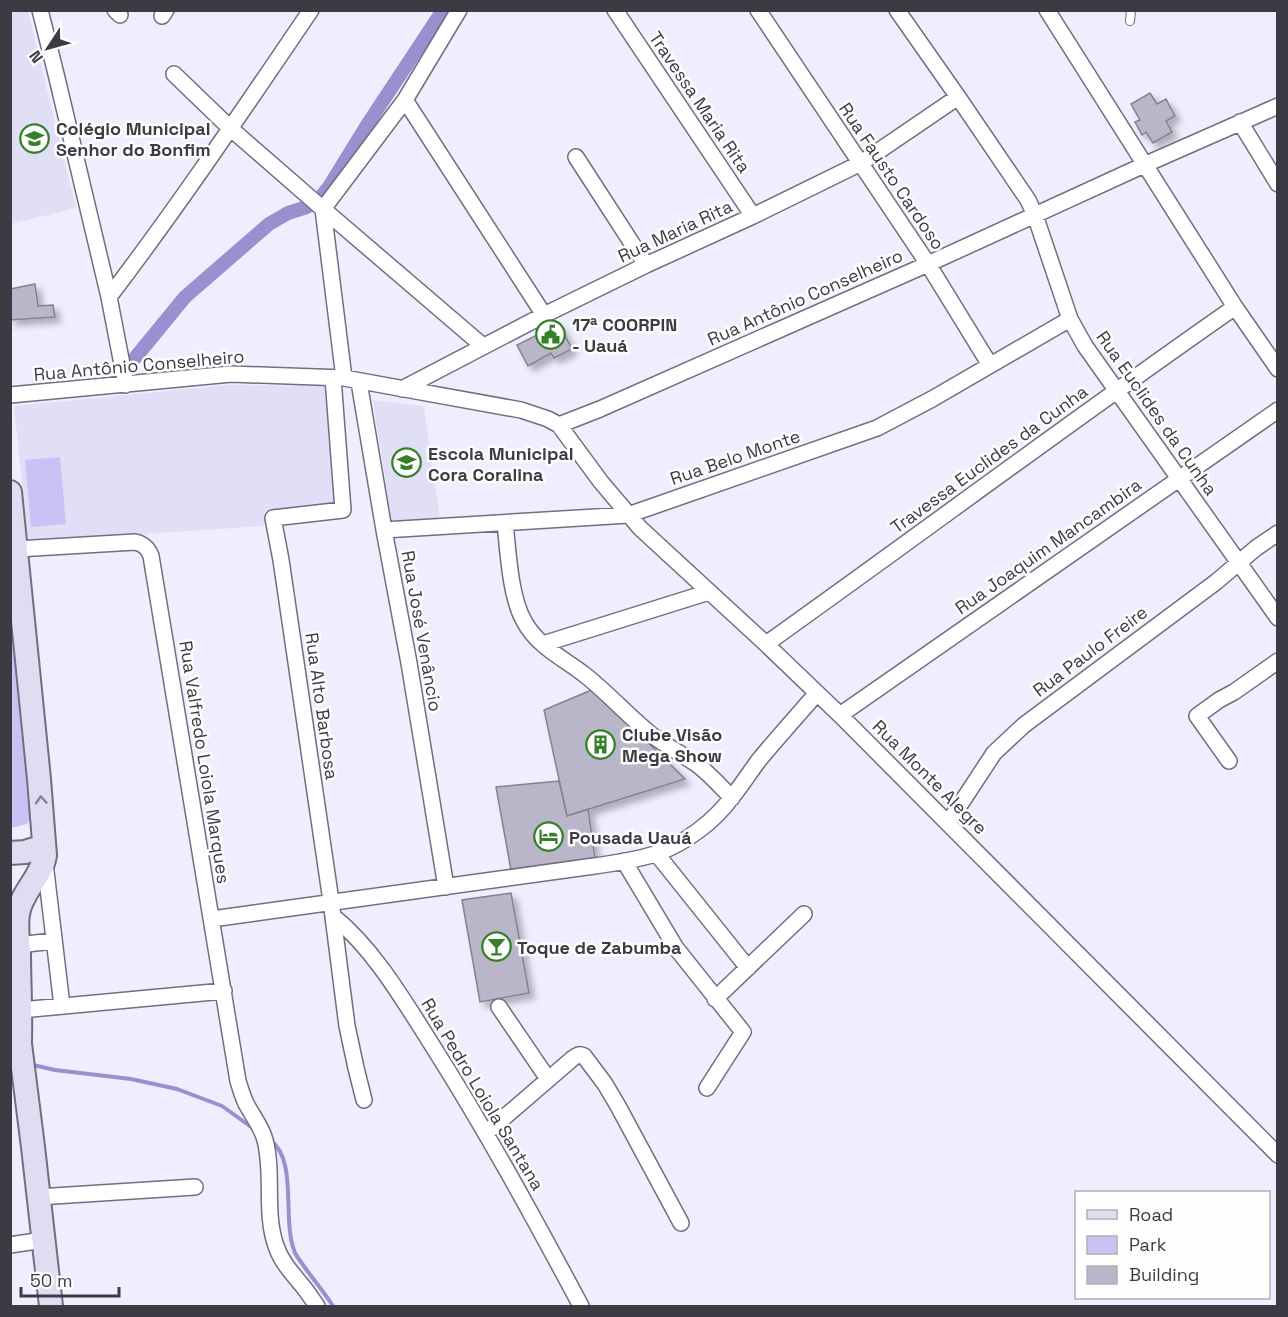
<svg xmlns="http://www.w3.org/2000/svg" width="1288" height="1317" font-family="'Space Grotesk',sans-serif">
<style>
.built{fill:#e1dff5}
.green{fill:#c9c2f5}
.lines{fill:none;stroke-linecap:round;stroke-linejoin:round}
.stream{stroke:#9a90cf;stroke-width:4}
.canal{stroke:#9a90cf;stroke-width:14}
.building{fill:#b9b6ca;stroke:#838194;stroke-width:1.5;filter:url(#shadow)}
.lane-casing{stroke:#716e81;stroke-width:10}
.street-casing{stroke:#716e81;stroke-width:18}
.secondary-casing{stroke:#716e81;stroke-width:26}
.lane{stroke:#fff;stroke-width:8}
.street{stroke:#fff;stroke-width:15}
.secondary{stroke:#e0dcf2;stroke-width:22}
.oneway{stroke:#868392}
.labels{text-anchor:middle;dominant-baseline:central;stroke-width:5;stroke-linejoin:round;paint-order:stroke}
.street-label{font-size:18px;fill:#3c3b44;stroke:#fdfdfd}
.poi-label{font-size:18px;font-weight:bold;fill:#3c3b44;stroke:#fdfdfd;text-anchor:start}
</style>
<defs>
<filter id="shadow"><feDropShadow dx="5.5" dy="5.5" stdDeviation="3" flood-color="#0004"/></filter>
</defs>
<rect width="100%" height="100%" fill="#efeefe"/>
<path class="built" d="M 10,11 L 28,11 L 76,208 L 11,224 Z
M 227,385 L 326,386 L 336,504 L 264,512 L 265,526 L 28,542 L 14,406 Z
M 373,400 L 424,406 L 440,519 L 392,524 Z"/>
<path class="green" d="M 60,457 L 66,524 L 31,527 L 25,460 Z
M 10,625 L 33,814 L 27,824 L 11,828 Z"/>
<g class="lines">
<path class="stream" d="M 33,1065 L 55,1070 L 131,1079 L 177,1089 L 222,1106 L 254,1129
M 270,1140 C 298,1160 282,1217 294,1250 C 295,1255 300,1260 303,1265 C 313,1279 324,1292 333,1306"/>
<path class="canal" d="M 320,198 L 329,187 L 369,122 L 443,10
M 135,358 L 185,297 L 269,224 L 288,213 L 307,207"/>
</g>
<path class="building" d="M 1150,93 L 1157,104 L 1166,99 L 1175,116 L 1166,121 L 1172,132 L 1153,143 L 1146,132 L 1142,135 L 1135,122 L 1140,120 L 1131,104 Z
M 35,284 L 38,306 L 53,305 L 55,317 L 10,320 L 10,289 Z
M 559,324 L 572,349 L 554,358 L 551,353 L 528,366 L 517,345 Z
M 594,689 L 685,779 L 567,816 L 544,710 Z
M 559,781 L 567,816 L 588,809 L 595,858 L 511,870 L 496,787 Z
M 511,893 L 529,993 L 480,1002 L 462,900 Z"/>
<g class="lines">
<defs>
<path id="lane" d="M 1130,21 L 1131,10"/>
<path id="street" d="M 40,10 L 56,74 L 109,297 L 126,385
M 115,10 L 120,15
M 615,10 L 753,216
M 758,10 L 928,264 L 990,365
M 897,10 L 958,97 L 1028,200 L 1035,215 L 1070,319 L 1085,346 L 1278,618
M 1047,10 L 1235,307 L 1278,369
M 162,16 L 166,10
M 174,74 L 230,128 L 323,209 L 483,346
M 405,100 L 544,315
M 1240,122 L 1278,184
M 576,157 L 646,265
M 323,209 L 405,100 L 459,10
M 323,209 L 344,378
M 109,297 C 180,204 245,107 311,10
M 333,378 L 343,510 L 273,518 L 281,560 L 331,901 L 347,1026 L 356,1068 L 364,1100
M 359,382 L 384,530 L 409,663 L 446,887
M 402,389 L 544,315 L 646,265 L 753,216 L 861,163 L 958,97
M 10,395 L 231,374 L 344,378 L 521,410 L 548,419 L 559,425 L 601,482 L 640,528 L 766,644 L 840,715 L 1278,1155
M 559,425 L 600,409 L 928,264 L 1144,165 L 1278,106
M 505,523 C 508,550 510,597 524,621 C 537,646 563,658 585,675 C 609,694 629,717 653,736 C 667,746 681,754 695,763 C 709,773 720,786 732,798
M 384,530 L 628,515 L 877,428 L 932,399 L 1070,319
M 17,549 L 135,542 C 144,544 148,548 151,556 L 238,1081 C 241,1090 243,1099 248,1107 C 254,1118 262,1128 265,1140 C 274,1174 264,1212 276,1246 C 281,1261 291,1272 301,1284 C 307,1291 312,1299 317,1306
M 543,644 L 709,592
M 766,644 C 923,532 1077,417 1235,307
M 840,715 L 1278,410
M 1229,761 L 1197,716 L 1219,700 L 1234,692 L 1278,661
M 948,823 L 994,753 L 1024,725 L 1216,582 L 1256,548 L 1278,533
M 656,853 L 748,968
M 624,861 L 676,948 L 743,1032 L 707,1088
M 45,863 L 62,1006
M 333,916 C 374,949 404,1001 432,1045 C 486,1130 534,1218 581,1306
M 212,919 L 587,867 C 609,864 633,861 655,854 C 684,844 714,822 732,797 C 742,785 750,772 759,760 C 778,737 798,715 817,693
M 18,945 L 53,941
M 715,999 L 804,914
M 499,1007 L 548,1079
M 21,1010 L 224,991
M 486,1133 L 572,1059 C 576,1056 579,1053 584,1056 L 605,1084 L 618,1106 L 681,1223
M 38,1197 L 195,1187
M 10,1245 L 43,1240"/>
<path id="secondary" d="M 10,492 L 39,779 L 45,855 C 42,877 21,892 18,914 C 16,927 18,940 19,952 C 19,982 21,1011 20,1041
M 10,853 L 25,852 L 44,846
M 18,1028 L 33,1147 L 51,1306"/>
</defs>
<use href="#lane" class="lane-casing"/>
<use href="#street" class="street-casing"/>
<use href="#secondary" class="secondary-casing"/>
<use href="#lane" class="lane"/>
<use href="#street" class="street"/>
<use href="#secondary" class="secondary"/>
</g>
<defs><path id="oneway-chevron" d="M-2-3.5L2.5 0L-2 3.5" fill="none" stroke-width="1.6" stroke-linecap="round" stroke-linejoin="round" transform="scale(1.5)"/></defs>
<use class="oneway" href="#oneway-chevron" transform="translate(41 800) rotate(-94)"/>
<defs>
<symbol id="school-ring" viewBox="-11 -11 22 22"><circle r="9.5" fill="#fdfdfd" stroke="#358029" stroke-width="1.5"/><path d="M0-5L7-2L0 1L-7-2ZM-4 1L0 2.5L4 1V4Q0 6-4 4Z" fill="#358029"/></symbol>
<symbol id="civic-ring" viewBox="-11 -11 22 22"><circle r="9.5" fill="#fdfdfd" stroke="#358029" stroke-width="1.5"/><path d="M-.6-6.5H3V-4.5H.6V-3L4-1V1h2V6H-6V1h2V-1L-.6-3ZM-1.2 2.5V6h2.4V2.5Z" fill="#358029"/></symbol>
<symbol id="building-ring" viewBox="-11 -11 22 22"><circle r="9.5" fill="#fdfdfd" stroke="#358029" stroke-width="1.5"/><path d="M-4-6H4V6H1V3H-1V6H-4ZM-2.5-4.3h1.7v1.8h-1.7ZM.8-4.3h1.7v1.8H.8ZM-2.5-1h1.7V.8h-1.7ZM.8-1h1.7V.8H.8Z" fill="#358029"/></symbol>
<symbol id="hotel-ring" viewBox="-11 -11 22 22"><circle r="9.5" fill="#fdfdfd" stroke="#358029" stroke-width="1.5"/><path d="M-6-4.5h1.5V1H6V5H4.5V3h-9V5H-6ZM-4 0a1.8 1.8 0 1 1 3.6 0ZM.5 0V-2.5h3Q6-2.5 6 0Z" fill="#358029"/></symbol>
<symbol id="bar-ring" viewBox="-11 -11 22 22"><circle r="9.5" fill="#fdfdfd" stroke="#358029" stroke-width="1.5"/><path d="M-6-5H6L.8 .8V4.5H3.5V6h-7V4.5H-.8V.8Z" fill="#358029"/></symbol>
</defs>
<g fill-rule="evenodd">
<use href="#school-ring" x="18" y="122" width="33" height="33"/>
<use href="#civic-ring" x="534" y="318" width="33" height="33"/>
<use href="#school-ring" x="390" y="446" width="33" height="33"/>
<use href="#building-ring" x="584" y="728" width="33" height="33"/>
<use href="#hotel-ring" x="532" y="820" width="33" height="33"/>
<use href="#bar-ring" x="480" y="930" width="33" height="33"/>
</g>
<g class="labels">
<g class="street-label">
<text transform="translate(700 102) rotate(56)">Travessa Maria Rita</text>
<text transform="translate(892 176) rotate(56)">Rua Fausto Cardoso</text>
<text transform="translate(675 231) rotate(-25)">Rua Maria Rita</text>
<text transform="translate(805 297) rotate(-24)">Rua Antônio Conselheiro</text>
<text transform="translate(139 365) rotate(-5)">Rua Antônio Conselheiro</text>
<text transform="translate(1157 413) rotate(55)">Rua Euclides da Cunha</text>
<text transform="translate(735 457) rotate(-19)">Rua Belo Monte</text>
<text transform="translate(989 459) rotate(-36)">Travessa Euclides da Cunha</text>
<text transform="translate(1048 546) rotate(-35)">Rua Joaquim Mancambira</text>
<text transform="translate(422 631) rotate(80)">Rua José Venâncio</text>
<text transform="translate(1090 651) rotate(-37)">Rua Paulo Freire</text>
<text transform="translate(322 706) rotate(82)">Rua Alto Barbosa</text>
<text transform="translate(205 762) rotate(81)">Rua Valfredo Loiola Marques</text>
<text transform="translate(930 777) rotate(45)">Rua Monte Alegre</text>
<text transform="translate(483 1094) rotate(59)">Rua Pedro Loiola Santana</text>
</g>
<g class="poi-label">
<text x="56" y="128">Colégio Municipal<tspan x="56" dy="21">Senhor do Bonfim</tspan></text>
<text x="572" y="324">17ª COORPIN<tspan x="572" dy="21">- Uauá</tspan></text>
<text x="428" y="453">Escola Municipal<tspan x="428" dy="21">Cora Coralina</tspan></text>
<text x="622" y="734">Clube Visão<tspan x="622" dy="21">Mega Show</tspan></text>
<text x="569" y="837">Pousada Uauá</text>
<text x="517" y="947">Toque de Zabumba</text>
</g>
</g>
<rect width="1288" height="1317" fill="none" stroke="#3c3b44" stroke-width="24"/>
<rect x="1075" y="1191" width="195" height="108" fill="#fdfdfd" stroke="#b0afb3" stroke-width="1.5"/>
<rect x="1087" y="1210" width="30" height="9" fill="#e0dcf2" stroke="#b0afb3" stroke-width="1.5"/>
<text x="1129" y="1221" font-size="18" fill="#3c3b44">Road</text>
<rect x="1087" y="1236" width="30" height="18" fill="#c9c2f5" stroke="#b0afb3" stroke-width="1.5"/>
<text x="1129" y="1251" font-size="18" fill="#3c3b44">Park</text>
<rect x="1087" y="1266" width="30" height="18" fill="#b9b6ca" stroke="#b0afb3" stroke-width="1.5"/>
<text x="1129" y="1281" font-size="18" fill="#3c3b44">Building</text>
<g transform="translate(48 48) rotate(234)" stroke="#fdfdfd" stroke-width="4.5" paint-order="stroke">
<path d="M0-4.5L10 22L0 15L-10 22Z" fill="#3c3b44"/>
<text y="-9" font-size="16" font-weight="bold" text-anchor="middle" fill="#3c3b44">N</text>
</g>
<path d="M21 1287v9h98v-9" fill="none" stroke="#3c3b44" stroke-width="3"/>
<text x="30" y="1287" font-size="18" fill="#3c3b44" stroke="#fdfdfd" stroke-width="4.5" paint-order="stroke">50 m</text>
</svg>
